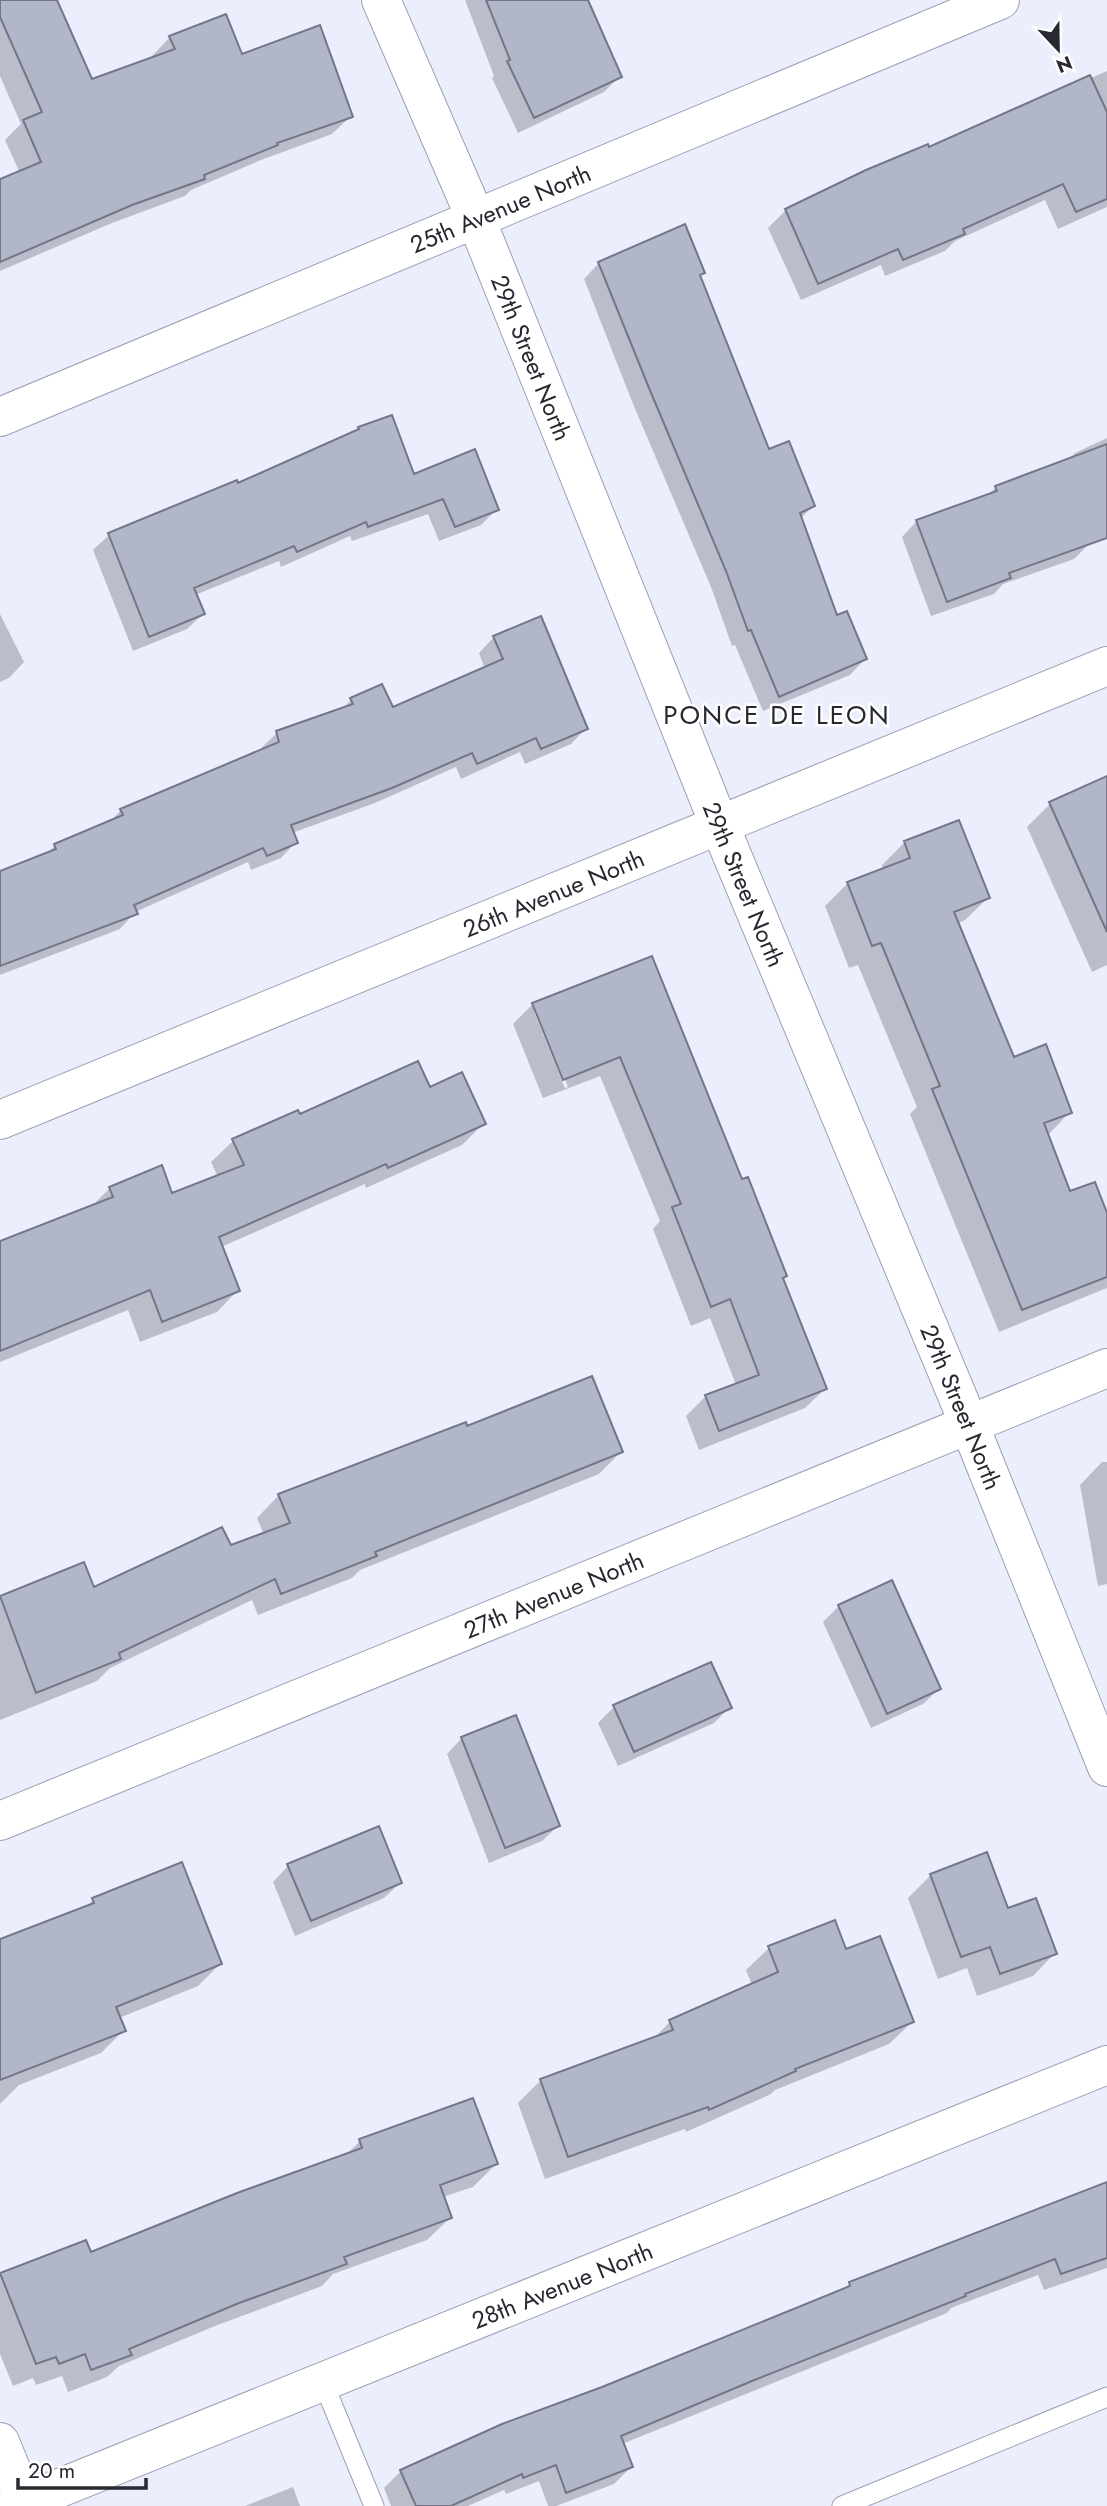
<svg xmlns="http://www.w3.org/2000/svg" width="1107" height="2506" font-family="Jost,sans-serif">
<style>
.shadow{fill:#0003;fill-rule:evenodd}
.building{fill:#b2b6c9;stroke:#737687;stroke-width:2}
.lines{fill:none;stroke-linecap:round;stroke-linejoin:round}
.lane-casing{stroke:#9ca0b2;stroke-width:21}
.street-casing{stroke:#9ca0b2;stroke-width:40}
.secondary-casing{stroke:#9ca0b2;stroke-width:40}
.lane{stroke:#fff;stroke-width:19}
.street{stroke:#fff;stroke-width:38}
.secondary{stroke:#fff;stroke-width:38}
.labels{text-anchor:middle;dominant-baseline:central;stroke-width:5;stroke-linejoin:round;paint-order:stroke}
.street-label{font-size:24px;fill:#272830;stroke:#fff}
.neighbourhood-label{font-size:26px;letter-spacing:2px;fill:#272830;stroke:#fff}
</style>
<rect width="100%" height="100%" fill="#eaeefd"/>
<path class="shadow" d="M 0,0 L 55,0 L 92,81 L 153,58 L 152,56 L 170,37 L 241,56 L 351,116 L 332,134 L 261,160 L 191,190 L 185,196 L 112,223 L 0,271 L 0,181 L 20,173 L 5,140 L 21,124 L 0,76 Z
M 465,0 L 586,0 L 620,76 L 604,92 L 518,133 L 492,78 L 494,76 Z
M 1107,71 L 1107,207 L 1058,229 L 1045,200 L 955,241 L 945,251 L 885,276 L 881,265 L 801,300 L 768,228 L 786,210 L 867,172 L 928,149 Z
M 599,263 L 703,272 L 698,277 L 768,452 L 813,506 L 800,519 L 836,618 L 865,659 L 850,675 L 763,711 L 735,645 L 732,646 L 711,587 L 633,404 L 584,279 Z
M 359,428 L 413,476 L 497,509 L 481,525 L 439,541 L 428,514 L 352,541 L 350,536 L 281,567 L 279,561 L 195,595 L 203,614 L 187,629 L 133,651 L 93,550 L 109,535 L 237,486 L 355,433 Z
M 1107,438 L 1107,537 L 1088,545 L 1074,559 L 1003,584 L 994,594 L 931,616 L 902,537 L 917,521 L 987,496 L 996,487 L 1067,461 L 1075,453 Z
M 0,614 L 24,662 L 9,678 L 0,682 Z
M 494,637 L 586,728 L 571,744 L 525,764 L 520,752 L 461,779 L 456,767 L 375,803 L 292,833 L 296,842 L 281,858 L 251,870 L 248,862 L 135,912 L 120,929 L 0,975 L 0,872 L 46,855 L 55,845 L 109,823 L 121,810 L 262,751 L 261,748 L 277,733 L 341,710 L 351,700 L 392,709 L 485,669 L 479,653 Z
M 1107,778 L 1107,965 L 1092,972 L 1027,827 L 1050,804 Z
M 958,822 L 988,898 L 965,920 L 956,924 L 1013,1059 L 1070,1112 L 1047,1136 L 1069,1194 L 1107,1217 L 1107,1288 L 999,1332 L 910,1114 L 917,1107 L 858,965 L 849,968 L 825,906 L 848,883 L 883,870 L 882,865 L 904,843 Z
M 651,958 L 825,1389 L 805,1408 L 699,1450 L 686,1416 L 706,1396 L 736,1385 L 710,1318 L 691,1326 L 653,1229 L 660,1221 L 600,1076 L 543,1098 L 513,1024 L 533,1004 ZM 534,1012 L 538,1012 L 568,1087 L 565,1088 Z
M 429,1089 L 484,1123 L 462,1145 L 366,1188 L 365,1184 L 221,1247 L 238,1290 L 217,1312 L 140,1342 L 128,1310 L 0,1362 L 0,1243 L 90,1208 L 110,1188 L 171,1195 L 218,1177 L 211,1162 L 233,1141 L 299,1117 Z
M 466,1428 L 621,1452 L 599,1474 L 360,1570 L 352,1578 L 258,1615 L 252,1600 L 110,1668 L 97,1681 L 0,1720 L 0,1598 L 83,1564 L 93,1590 L 230,1547 L 264,1535 L 257,1518 L 279,1495 Z
M 1102,1462 L 1107,1462 L 1107,1584 L 1098,1586 L 1080,1485 Z
M 839,1606 L 939,1689 L 923,1704 L 871,1728 L 823,1622 Z
M 614,1707 L 730,1707 L 714,1723 L 618,1766 L 598,1723 Z
M 462,1738 L 558,1826 L 542,1841 L 489,1863 L 447,1754 Z
M 288,1866 L 400,1883 L 384,1898 L 295,1936 L 273,1882 Z
M 931,1875 L 1007,1910 L 1055,1953 L 1033,1976 L 977,1996 L 967,1968 L 938,1979 L 908,1898 Z
M 93,1900 L 220,1964 L 198,1986 L 119,2018 L 124,2030 L 101,2053 L 19,2085 L 0,2104 L 0,1943 L 85,1908 Z
M 769,1948 L 845,1951 L 912,2022 L 889,2044 L 775,2090 L 771,2094 L 686,2132 L 685,2129 L 545,2179 L 518,2103 L 541,2080 L 652,2040 L 670,2022 L 752,1985 L 746,1970 Z
M 360,2141 L 496,2164 L 473,2187 L 443,2197 L 450,2218 L 427,2240 L 333,2274 L 322,2286 L 215,2326 L 119,2366 L 107,2377 L 68,2392 L 62,2376 L 36,2385 L 33,2378 L 13,2386 L 0,2354 L 0,2275 L 85,2242 L 90,2255 L 345,2156 Z
M 1107,2182 L 1107,2268 L 1044,2290 L 1038,2275 L 951,2308 L 947,2313 L 622,2444 L 631,2467 L 614,2484 L 556,2506 L 548,2506 L 539,2481 L 506,2494 L 504,2490 L 468,2506 L 391,2506 L 384,2488 L 401,2471 L 503,2425 L 603,2389 L 843,2290 L 850,2284 Z
M 293,2487 L 300,2506 L 245,2506 Z"/>
<path class="building" d="M 0,0 L 57,0 L 92,79 L 175,49 L 169,36 L 226,14 L 242,54 L 320,25 L 353,117 L 277,143 L 278,145 L 204,175 L 205,179 L 132,205 L 0,262 L 0,179 L 41,162 L 23,120 L 42,112 L 0,17 Z
M 486,0 L 588,0 L 622,77 L 534,118 L 507,61 L 510,60 Z
M 1090,75 L 1107,112 L 1107,199 L 1076,212 L 1063,184 L 963,229 L 965,234 L 903,260 L 898,249 L 818,284 L 785,209 L 866,170 L 928,144 L 929,147 Z
M 685,224 L 705,273 L 700,275 L 769,449 L 789,441 L 815,506 L 800,513 L 837,615 L 847,611 L 867,659 L 779,697 L 751,630 L 748,631 L 726,571 L 649,388 L 598,262 Z
M 392,415 L 414,474 L 475,449 L 499,510 L 455,527 L 443,499 L 368,527 L 366,522 L 297,552 L 294,546 L 194,588 L 205,614 L 149,637 L 108,533 L 237,480 L 238,483 L 359,429 L 358,427 Z
M 1107,444 L 1107,538 L 1009,573 L 1011,578 L 947,602 L 916,520 L 997,491 L 995,486 Z
M 541,616 L 588,729 L 541,749 L 536,738 L 477,764 L 472,753 L 392,788 L 291,825 L 298,843 L 267,856 L 263,848 L 134,905 L 138,914 L 0,966 L 0,871 L 56,849 L 54,844 L 123,815 L 120,809 L 279,742 L 276,731 L 353,704 L 350,698 L 382,684 L 393,707 L 503,659 L 493,636 Z
M 1107,776 L 1107,932 L 1049,802 Z
M 959,820 L 990,898 L 954,912 L 1014,1057 L 1046,1044 L 1072,1113 L 1044,1123 L 1070,1191 L 1095,1182 L 1107,1213 L 1107,1277 L 1022,1310 L 932,1089 L 940,1086 L 881,943 L 872,946 L 847,882 L 910,858 L 904,841 Z
M 652,956 L 742,1179 L 748,1177 L 787,1276 L 783,1278 L 827,1389 L 719,1431 L 705,1395 L 759,1375 L 730,1299 L 711,1307 L 672,1207 L 681,1204 L 620,1057 L 563,1080 L 532,1003 Z
M 418,1061 L 430,1087 L 462,1072 L 486,1124 L 388,1168 L 386,1164 L 219,1237 L 240,1291 L 162,1322 L 150,1290 L 0,1351 L 0,1241 L 113,1197 L 109,1187 L 162,1165 L 172,1193 L 244,1165 L 232,1139 L 298,1110 L 300,1114 Z
M 592,1376 L 623,1452 L 375,1552 L 377,1556 L 281,1594 L 275,1579 L 119,1653 L 121,1659 L 36,1693 L 0,1596 L 84,1562 L 94,1587 L 222,1527 L 231,1545 L 290,1523 L 278,1494 L 466,1422 L 467,1426 Z
M 892,1580 L 941,1689 L 887,1714 L 838,1605 Z
M 711,1662 L 732,1708 L 634,1752 L 613,1705 Z
M 516,1715 L 560,1826 L 505,1848 L 461,1737 Z
M 379,1826 L 402,1883 L 311,1921 L 287,1864 Z
M 987,1852 L 1008,1908 L 1036,1898 L 1057,1954 L 1000,1974 L 990,1947 L 961,1957 L 930,1874 Z
M 182,1862 L 222,1964 L 116,2007 L 126,2031 L 0,2080 L 0,1939 L 94,1903 L 92,1898 Z
M 835,1920 L 846,1949 L 880,1936 L 914,2022 L 795,2069 L 796,2071 L 709,2110 L 708,2107 L 568,2157 L 540,2079 L 673,2030 L 669,2020 L 778,1972 L 768,1946 Z
M 473,2098 L 498,2164 L 440,2185 L 452,2218 L 344,2257 L 347,2264 L 239,2303 L 129,2349 L 132,2355 L 91,2370 L 85,2354 L 59,2364 L 56,2357 L 36,2364 L 0,2273 L 86,2240 L 91,2252 L 237,2193 L 362,2148 L 359,2139 Z
M 1107,2182 L 1107,2258 L 1061,2274 L 1055,2259 L 965,2294 L 966,2296 L 752,2381 L 621,2436 L 633,2467 L 566,2493 L 556,2465 L 523,2478 L 522,2474 L 451,2506 L 416,2506 L 400,2470 L 502,2424 L 602,2387 L 850,2286 L 849,2282 Z"/>
<g class="lines">
<defs>
<path id="lane" d="M 323,2382 L 374,2506
M 842,2506 L 1107,2397"/>
<g id="street">
<path id="s1" d="M 381,0 L 476,219 L 719,824 L 969,1424 L 1107,1767"/>
<path id="s2" d="M 0,417 L 1000,0"/>
<path id="s3" d="M 0,1120 L 1107,666"/>
<path id="s4" d="M 0,1821 L 1107,1368"/>
<path id="s5" d="M 15,2506 L 1107,2065"/>
</g>
<path id="secondary" d="M 0,2442 L 26,2506"/>
</defs>
<use href="#lane" class="lane-casing"/>
<use href="#street" class="street-casing"/>
<use href="#secondary" class="secondary-casing"/>
<use href="#lane" class="lane"/>
<use href="#street" class="street"/>
<use href="#secondary" class="secondary"/>
</g>
<g class="labels">
<g class="street-label">
<text stroke="none"><textPath href="#s2" startOffset="542">25th Avenue North</textPath></text>
<text stroke="none"><textPath href="#s1" startOffset="388">29th Street North</textPath></text>
<text stroke="none"><textPath href="#s1" startOffset="956">29th Street North</textPath></text>
<text stroke="none"><textPath href="#s3" startOffset="598">26th Avenue North</textPath></text>
<text stroke="none"><textPath href="#s1" startOffset="1522">29th Street North</textPath></text>
<text stroke="none"><textPath href="#s4" startOffset="598">27th Avenue North</textPath></text>
<text stroke="none"><textPath href="#s5" startOffset="590">28th Avenue North</textPath></text>
</g>
<g class="neighbourhood-label">
<text x="777" y="715">PONCE DE LEON</text>
</g>
</g>
<g transform="translate(1058 49) rotate(158)" stroke="#ffffff" stroke-width="5" paint-order="stroke">
<path d="M0-5L12 26L0 18L-12 26Z" fill="#272830"/>
<text y="-10" font-size="19" font-weight="bold" text-anchor="middle" fill="#272830">N</text>
</g>
<path d="M18 2478v10h128v-10" fill="none" stroke="#272830" stroke-width="3.5"/>
<text x="28" y="2478" font-size="21" fill="#272830" stroke="#ffffff" stroke-width="5" paint-order="stroke">20 m</text>
</svg>
